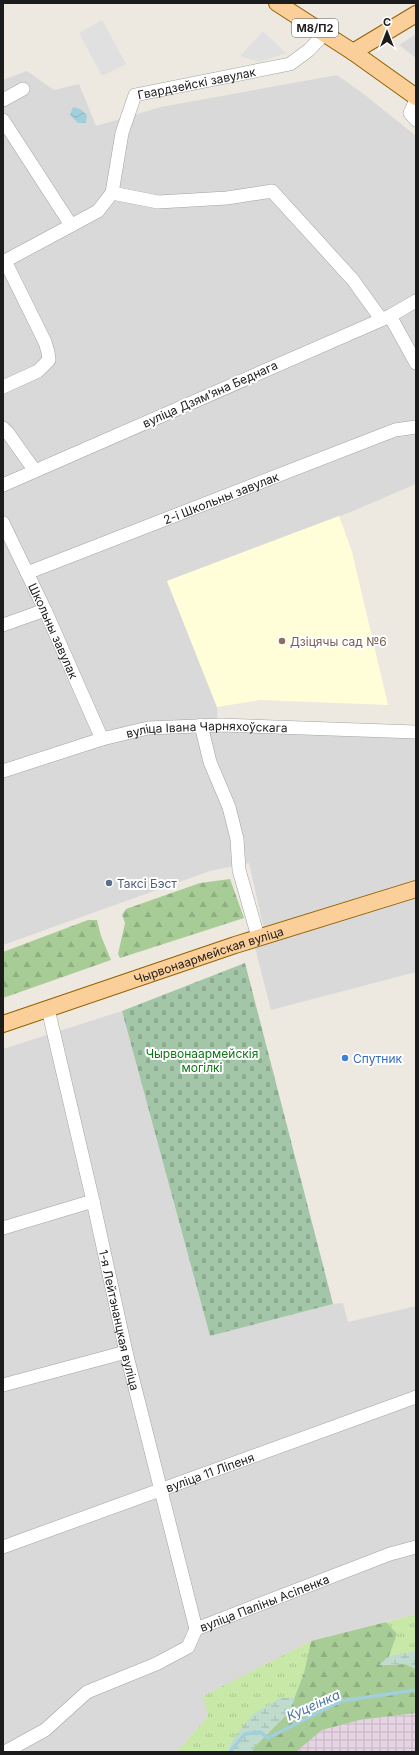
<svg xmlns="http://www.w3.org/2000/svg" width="419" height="1755" font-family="Inter,sans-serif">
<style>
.residential{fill:#dad9d9}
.industrial{fill:url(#industrial-grid)}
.education{fill:#fffed9}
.grass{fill:url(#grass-tufts)}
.forest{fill:url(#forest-firs)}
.wetland{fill:url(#wetland-marsh)}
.cemetery{fill:url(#cemetery-stones)}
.parking{fill:#e0e0e0}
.water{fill:url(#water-waves)}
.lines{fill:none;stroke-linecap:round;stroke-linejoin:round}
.stream{stroke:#a1cfdb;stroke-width:3.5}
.minor-casing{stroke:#a3a3a3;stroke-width:14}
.major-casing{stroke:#926001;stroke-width:18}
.minor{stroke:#fff;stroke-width:13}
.major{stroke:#fbcf99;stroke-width:16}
.education-dot{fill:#8d6e63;stroke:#fff;stroke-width:1.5}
.service-dot{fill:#5c6f8a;stroke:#fff;stroke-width:1.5}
.shop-dot{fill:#3f7fe0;stroke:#fff;stroke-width:1.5}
.labels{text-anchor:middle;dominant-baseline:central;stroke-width:4;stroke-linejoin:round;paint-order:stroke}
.shield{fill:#fff;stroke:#606060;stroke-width:1}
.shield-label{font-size:11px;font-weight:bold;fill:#1c1c1c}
.street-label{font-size:12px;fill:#1c1c1c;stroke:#fff}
.education-label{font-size:12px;fill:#785e54;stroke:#fff;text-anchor:start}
.service-label{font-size:12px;fill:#4e5e75;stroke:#fff;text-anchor:start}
.park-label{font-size:12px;fill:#0c7714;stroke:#fff}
.shop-label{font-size:12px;fill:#366cbe;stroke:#fff;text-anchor:start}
.water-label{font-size:13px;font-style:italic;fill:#4776a2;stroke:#fff}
</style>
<defs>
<pattern id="industrial-grid" width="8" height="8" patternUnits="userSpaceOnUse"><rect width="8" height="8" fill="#e6d3e3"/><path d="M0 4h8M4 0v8" fill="none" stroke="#c5b5c2"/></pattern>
<pattern id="grass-tufts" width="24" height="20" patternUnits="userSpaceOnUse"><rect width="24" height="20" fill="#c7e8a7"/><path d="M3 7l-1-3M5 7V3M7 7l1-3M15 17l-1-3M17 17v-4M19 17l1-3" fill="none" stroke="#aac68f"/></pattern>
<pattern id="forest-firs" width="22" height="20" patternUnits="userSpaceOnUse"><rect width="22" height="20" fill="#a7cc96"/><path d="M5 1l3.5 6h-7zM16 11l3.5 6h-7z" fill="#8faf81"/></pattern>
<pattern id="wetland-marsh" width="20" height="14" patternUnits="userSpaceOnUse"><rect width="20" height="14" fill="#bedbcd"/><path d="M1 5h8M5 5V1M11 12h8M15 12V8" fill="none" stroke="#a3bbaf"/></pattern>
<pattern id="cemetery-stones" width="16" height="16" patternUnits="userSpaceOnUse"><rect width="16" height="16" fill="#a2c6a7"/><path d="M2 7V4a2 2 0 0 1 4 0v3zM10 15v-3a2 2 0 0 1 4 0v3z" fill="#8baa8f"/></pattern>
<pattern id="water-waves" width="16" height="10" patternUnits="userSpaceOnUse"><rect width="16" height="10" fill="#a1cfdb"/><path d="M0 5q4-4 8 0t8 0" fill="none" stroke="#8ab1bb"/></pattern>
</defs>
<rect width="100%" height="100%" fill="#ede9e1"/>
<path class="residential" d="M 416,34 L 416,58 L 399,45 Z
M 27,71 L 54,90 L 79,84 L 96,126 L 161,107 L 337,75 L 365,95 L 416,136 L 416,484 L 353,511 L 167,581 L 217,707 L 218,728 L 416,735 L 416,972 L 271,1010 L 255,948 L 267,943 L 249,863 L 210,871 L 3,945 L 3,80 Z
M 122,1011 L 210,1336 L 333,1304 L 343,1303 L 348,1322 L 416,1306 L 416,1614 L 311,1641 L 204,1696 L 208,1716 L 177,1752 L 3,1752 L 3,1049 Z"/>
<path class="industrial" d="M 416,1713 L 416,1752 L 296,1752 L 322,1730 L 360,1720 Z"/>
<path class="education" d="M 339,516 L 352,552 L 388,705 L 260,700 L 217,707 L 167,581 Z"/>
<path class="grass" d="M 416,1614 L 416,1651 L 389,1656 L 397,1634 L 386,1622 Z
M 311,1641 L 304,1673 L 295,1698 L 281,1698 L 233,1739 L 227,1752 L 177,1752 L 208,1716 L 203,1696 Z"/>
<path class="forest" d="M 230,879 L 244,918 L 120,958 L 118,954 L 125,923 L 122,915 L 126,909 L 200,883 Z
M 88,920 L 97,920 L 101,936 L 111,960 L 3,998 L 3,952 Z
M 386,1622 L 397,1634 L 389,1656 L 380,1665 L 406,1664 L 416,1669 L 416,1713 L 360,1720 L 322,1730 L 296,1752 L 252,1752 L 254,1747 L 289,1712 L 304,1673 L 311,1641 Z"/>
<path class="wetland" d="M 416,1651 L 416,1669 L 406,1664 L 379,1665 L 389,1656 Z
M 281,1698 L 295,1698 L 289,1712 L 254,1747 L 252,1752 L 227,1752 L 233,1739 L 253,1714 Z"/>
<path class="cemetery" d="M 245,963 L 333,1304 L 210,1336 L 122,1011 Z"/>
<path class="parking" d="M 102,20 L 126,64 L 102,76 L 79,33 Z
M 263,31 L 286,53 L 260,62 L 240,56 Z"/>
<path class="water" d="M 73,107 L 80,109 L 87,115 L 86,123 L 78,123 L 70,115 Z"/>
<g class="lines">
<path class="stream" d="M 230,1752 L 245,1734 L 260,1732 L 268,1738 L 341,1701 L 416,1690"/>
<defs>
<g id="minor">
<path d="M 3,100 L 23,89"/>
<path d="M 416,100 L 410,113 L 416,120"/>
<path d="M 3,120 L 71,225"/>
<path d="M 112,193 L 158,202 L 227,198 L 272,191 L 353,280 L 381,319"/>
<path d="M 390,316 L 416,363"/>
<path id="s1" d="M 3,387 L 38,371 L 49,360 L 48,352 L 45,342 L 5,261 L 98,211 L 112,193 L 122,133 L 135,95 L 290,64 L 309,50 L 324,34"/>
<path d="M 3,428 L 8,433 L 35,471"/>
<path d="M 3,485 L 390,316 L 416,301"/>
<path id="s2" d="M 3,523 L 45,610 L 102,739"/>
<path id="s3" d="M 27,573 L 395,430 L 416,427"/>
<path d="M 3,625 L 45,610"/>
<path d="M 201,725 L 210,762 L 229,807 L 237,839 L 239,870 L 258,937"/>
<path id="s4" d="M 3,771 L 102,739 L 148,728 L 222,725 L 416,732"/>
<path id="s5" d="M 48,1009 L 93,1201 L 126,1352 L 196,1629"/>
<path d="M 3,1228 L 93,1201"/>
<path d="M 3,1385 L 126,1352"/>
<path id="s6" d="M 3,1547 L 416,1397"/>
<path id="s7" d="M 5,1752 L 45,1730 L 87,1692 L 156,1664 L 188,1647 L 196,1629 L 390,1554 L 416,1547"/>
</g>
<g id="major">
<path d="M 277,3 L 353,52 L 416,97"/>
<path d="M 353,52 L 416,14"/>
<path id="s8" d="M 3,1024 L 235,945 L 416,889"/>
</g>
</defs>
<use href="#minor" class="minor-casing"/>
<use href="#major" class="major-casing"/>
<use href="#minor" class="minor"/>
<use href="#major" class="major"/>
</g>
<circle class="education-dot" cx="282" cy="641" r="4"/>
<circle class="service-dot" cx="109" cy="883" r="4"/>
<circle class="shop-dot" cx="345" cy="1058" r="4"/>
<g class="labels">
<rect class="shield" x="292" y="19" width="46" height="18" rx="3"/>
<g class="shield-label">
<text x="315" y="28">М8/П2</text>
</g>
<g class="street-label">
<text stroke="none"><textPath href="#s1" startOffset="455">Гвардзейскі завулак</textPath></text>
<text transform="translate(210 394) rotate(-24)">вуліца Дзямʼяна Беднага</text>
<text stroke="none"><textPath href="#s3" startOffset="208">2-і Школьны завулак</textPath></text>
<text stroke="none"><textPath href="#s2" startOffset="119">Школьны завулак</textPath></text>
<text stroke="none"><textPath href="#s4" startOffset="210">вуліца Івана Чарняхоўскага</textPath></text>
<text stroke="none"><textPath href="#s8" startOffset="217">Чырвонаармейская вуліца</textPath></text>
<text stroke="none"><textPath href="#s5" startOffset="319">1-я Лейтэнанцкая вуліца</textPath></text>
<text stroke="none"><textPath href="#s6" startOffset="220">вуліца 11 Ліпеня</textPath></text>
<text stroke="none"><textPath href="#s7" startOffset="306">вуліца Паліны Асіпенка</textPath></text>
</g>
<g class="education-label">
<text x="290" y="641">Дзіцячы сад №6</text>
</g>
<g class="service-label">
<text x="117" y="883">Таксі Бэст</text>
</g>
<g class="park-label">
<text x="202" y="1053">Чырвонаармейскія<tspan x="202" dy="14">могілкі</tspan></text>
</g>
<g class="shop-label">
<text x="353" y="1058">Спутник</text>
</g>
<g class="water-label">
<text transform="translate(313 1705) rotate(-24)">Куцеінка</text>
</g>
</g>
<rect width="419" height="1755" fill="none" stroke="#1c1c1c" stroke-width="8"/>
<g transform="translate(387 32)" stroke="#ffffff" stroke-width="3" paint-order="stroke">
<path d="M0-3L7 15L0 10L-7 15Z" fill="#1c1c1c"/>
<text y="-6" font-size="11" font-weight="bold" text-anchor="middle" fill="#1c1c1c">С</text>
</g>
</svg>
